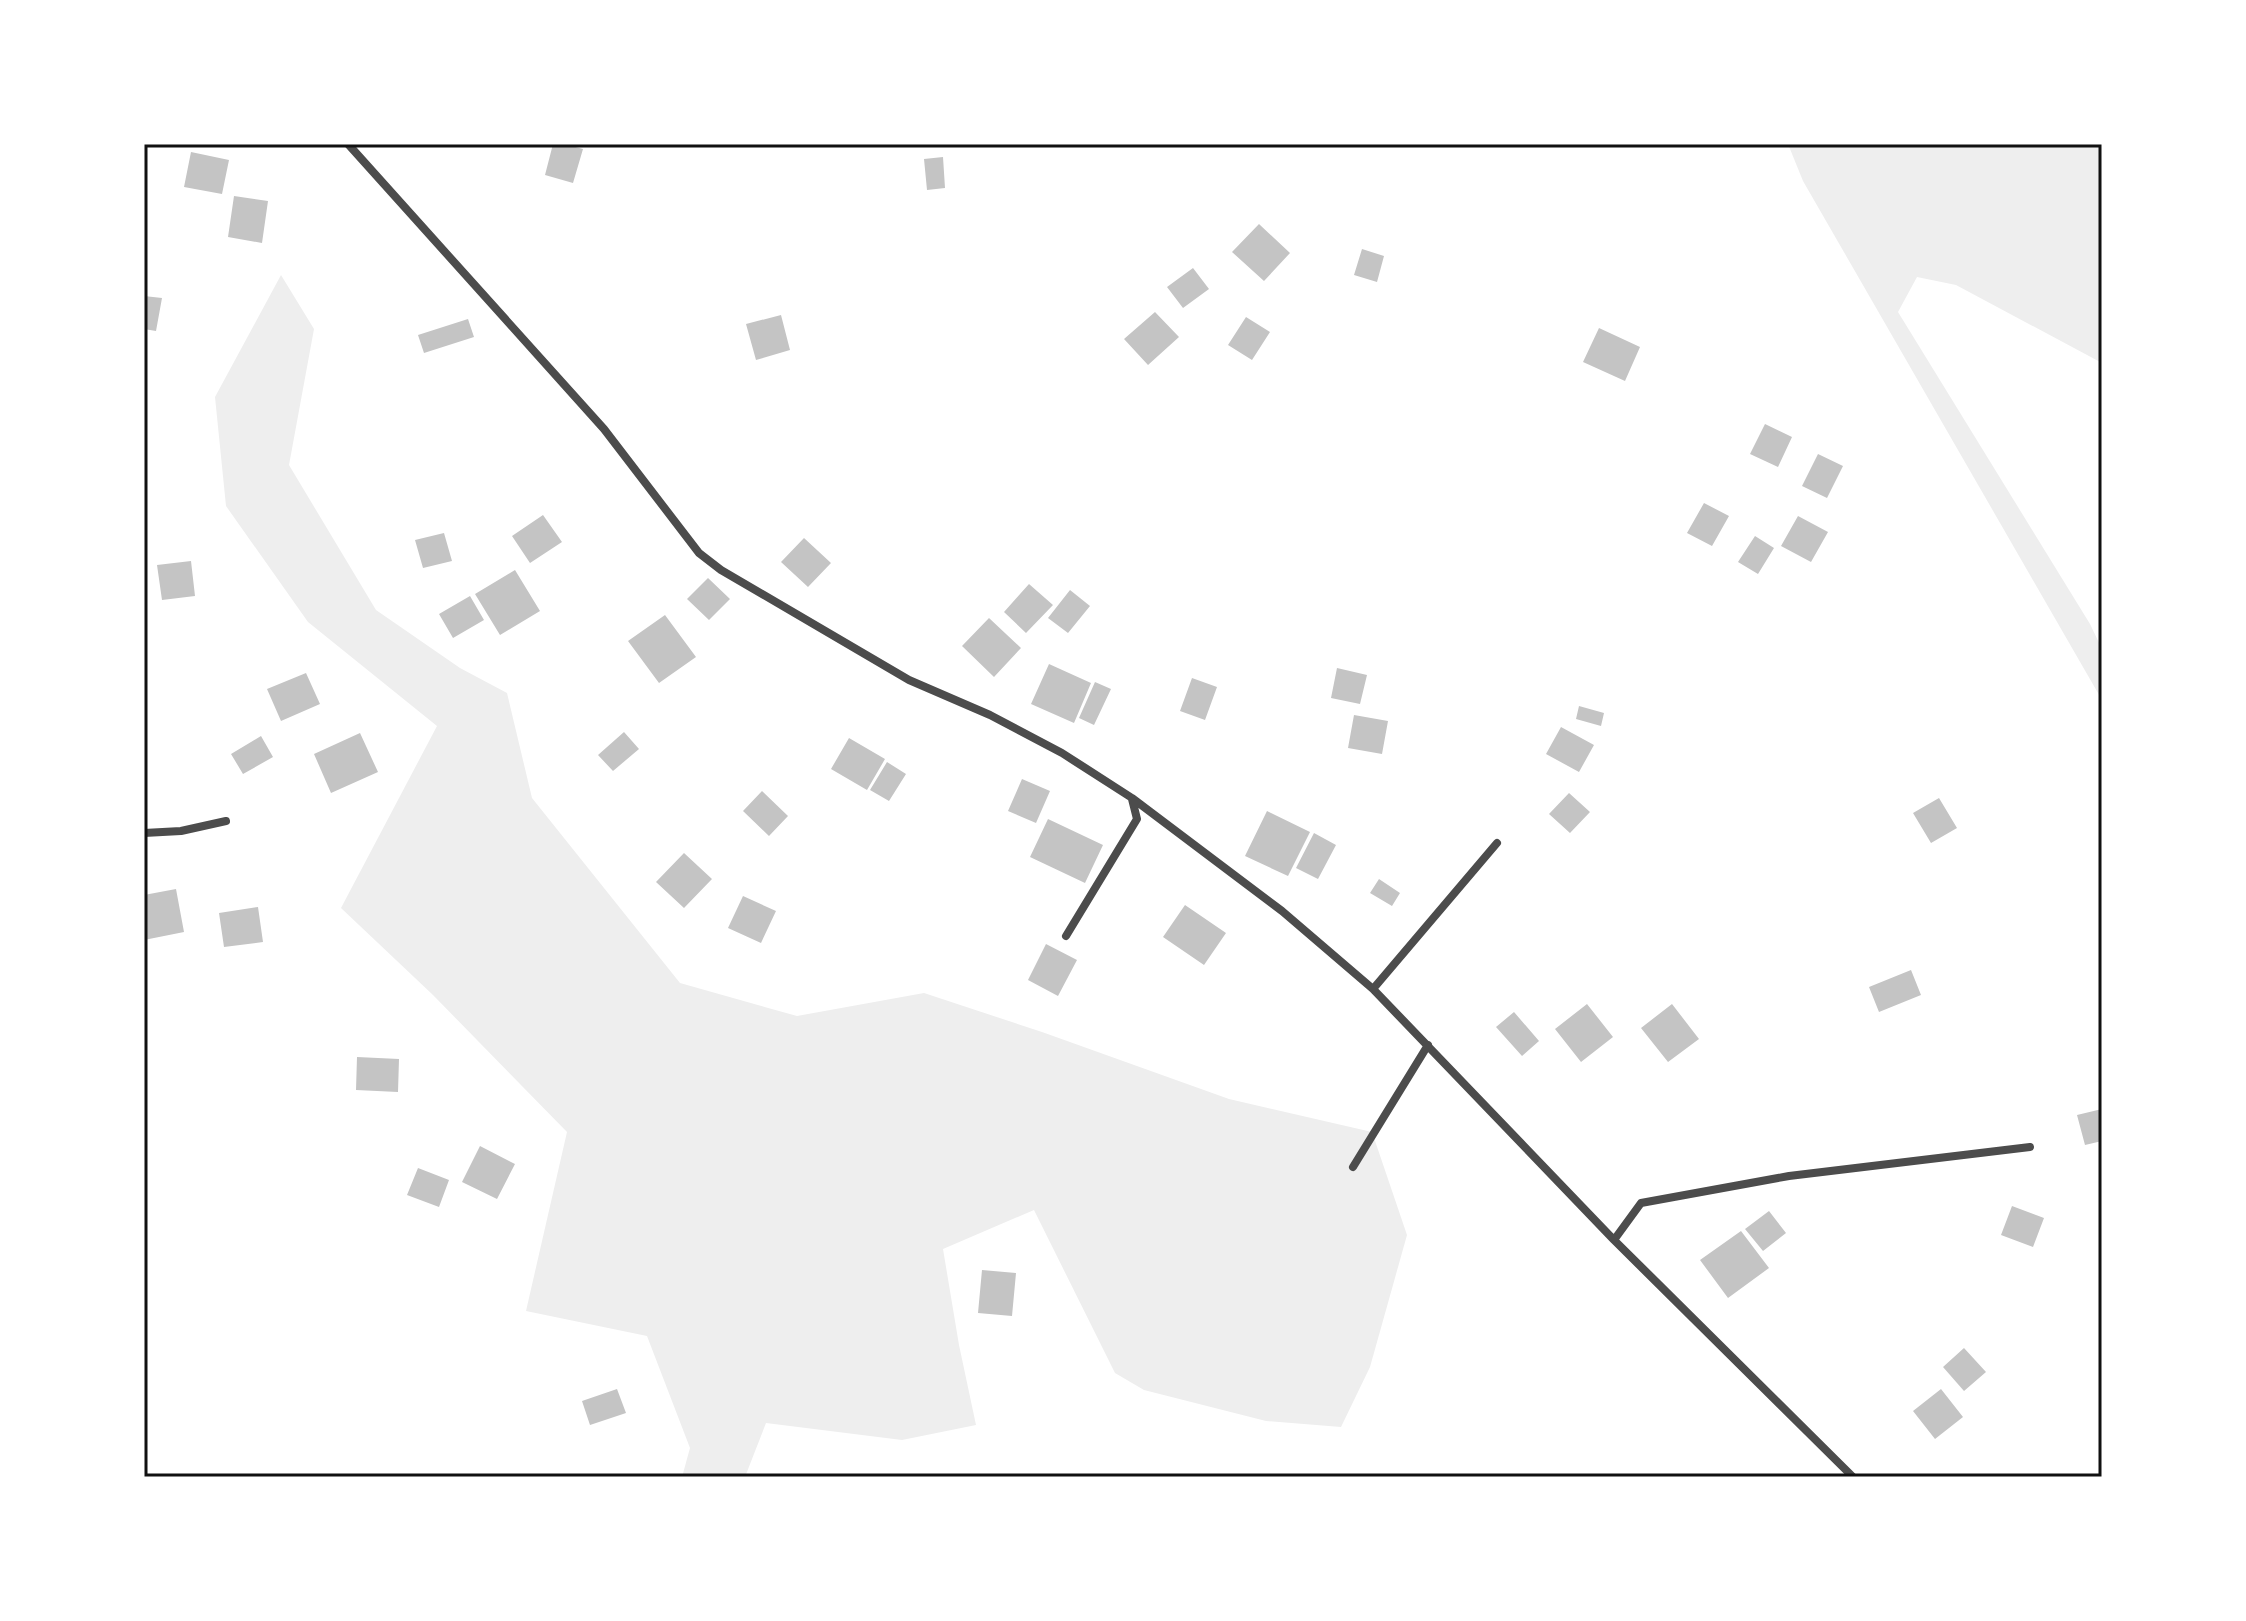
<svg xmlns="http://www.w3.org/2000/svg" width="2246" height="1621" font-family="'Noto Sans',sans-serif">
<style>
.green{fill:#eee}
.building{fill:#c4c4c4}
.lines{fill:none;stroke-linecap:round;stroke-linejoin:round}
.minor{stroke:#4c4c4c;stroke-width:8}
.neatline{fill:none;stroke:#111;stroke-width:3}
</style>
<rect width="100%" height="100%" fill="#fff"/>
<path class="green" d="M 1788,144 L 2102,144 L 2102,363 L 1956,285 L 1917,277 L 1898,312 L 2090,624 L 2102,649 L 2102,700 L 1803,181 Z
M 281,275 L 314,329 L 289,465 L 376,610 L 460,668 L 507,693 L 532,798 L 680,983 L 797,1016 L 924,993 L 1042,1032 L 1229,1099 L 1372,1132 L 1407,1235 L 1370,1367 L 1341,1427 L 1266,1421 L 1144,1390 L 1115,1373 L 1034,1210 L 943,1249 L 959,1345 L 976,1425 L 902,1440 L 766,1423 L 745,1477 L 682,1477 L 690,1448 L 647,1336 L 526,1311 L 567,1132 L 433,995 L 341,908 L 437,726 L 308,622 L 226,506 L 215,397 Z"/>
<path class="building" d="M 553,144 L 564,144 L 583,149 L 573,183 L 545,175 Z
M 191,152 L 229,160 L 222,194 L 184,187 Z
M 943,157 L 945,188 L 927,190 L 924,159 Z
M 234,196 L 268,201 L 262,243 L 228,237 Z
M 1259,224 L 1290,253 L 1264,281 L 1232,252 Z
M 1362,249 L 1384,256 L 1377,282 L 1354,275 Z
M 1193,268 L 1209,289 L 1183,308 L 1167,287 Z
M 144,296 L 162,298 L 156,331 L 144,329 Z
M 1155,312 L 1179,337 L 1148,365 L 1124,339 Z
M 781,315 L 790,350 L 756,360 L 746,324 Z
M 1246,317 L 1270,332 L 1252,360 L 1228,345 Z
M 468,319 L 474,337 L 424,353 L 418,335 Z
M 1599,328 L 1640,347 L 1625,381 L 1583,362 Z
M 1765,424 L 1792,437 L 1778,467 L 1750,454 Z
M 1818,454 L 1843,466 L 1827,498 L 1802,486 Z
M 1704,503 L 1729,516 L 1712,546 L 1687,533 Z
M 543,515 L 562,542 L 530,563 L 512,536 Z
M 1798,516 L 1828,532 L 1811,562 L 1781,546 Z
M 444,533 L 452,561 L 423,568 L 415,540 Z
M 1755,536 L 1774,548 L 1758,574 L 1738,562 Z
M 804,538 L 831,563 L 808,587 L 781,562 Z
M 191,561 L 195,596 L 162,600 L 157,565 Z
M 515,570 L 540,611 L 500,635 L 475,594 Z
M 708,578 L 730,599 L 709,620 L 687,599 Z
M 1029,584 L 1053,605 L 1026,633 L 1004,612 Z
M 1070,590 L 1090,606 L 1068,633 L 1048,618 Z
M 470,596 L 484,620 L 453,638 L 439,614 Z
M 665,615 L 696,657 L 659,683 L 628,641 Z
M 989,618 L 1021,648 L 994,677 L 962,646 Z
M 1049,664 L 1091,683 L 1074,723 L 1031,704 Z
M 1337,668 L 1367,675 L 1360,704 L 1331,698 Z
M 306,673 L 320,704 L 281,721 L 267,689 Z
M 1192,678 L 1217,687 L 1205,720 L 1180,711 Z
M 1095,682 L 1111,689 L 1094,725 L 1079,718 Z
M 1579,706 L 1604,713 L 1601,726 L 1576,719 Z
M 1354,715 L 1388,721 L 1382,754 L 1348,748 Z
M 1561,727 L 1594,745 L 1579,772 L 1546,754 Z
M 624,732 L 639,749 L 613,771 L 598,755 Z
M 360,733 L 378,772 L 331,793 L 314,754 Z
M 261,736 L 273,757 L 243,774 L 231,754 Z
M 849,738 L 885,759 L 867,790 L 831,769 Z
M 887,762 L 906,774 L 889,801 L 870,790 Z
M 1022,779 L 1050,791 L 1036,823 L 1008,811 Z
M 762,791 L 788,816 L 769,836 L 743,811 Z
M 1569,793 L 1590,812 L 1570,833 L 1549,814 Z
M 1939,798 L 1957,828 L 1931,843 L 1913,813 Z
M 1267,811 L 1310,832 L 1288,876 L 1245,856 Z
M 1048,819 L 1103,845 L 1085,883 L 1030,857 Z
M 1314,833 L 1336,845 L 1318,879 L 1296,868 Z
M 684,853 L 712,879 L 684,908 L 656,882 Z
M 1379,879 L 1400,893 L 1392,906 L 1370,893 Z
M 176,889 L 184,932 L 144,940 L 144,895 Z
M 743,896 L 776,911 L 761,943 L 728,928 Z
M 1185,905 L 1226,933 L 1204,965 L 1163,937 Z
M 258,907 L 263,942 L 224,947 L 219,913 Z
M 1046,944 L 1077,960 L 1058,996 L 1028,980 Z
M 1911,970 L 1921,995 L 1879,1012 L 1869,987 Z
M 1587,1004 L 1613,1037 L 1581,1062 L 1555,1029 Z
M 1672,1004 L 1699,1039 L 1668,1062 L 1641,1028 Z
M 1514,1012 L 1539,1041 L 1522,1056 L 1496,1027 Z
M 357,1057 L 399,1059 L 398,1092 L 356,1090 Z
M 2102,1109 L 2102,1141 L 2085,1145 L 2077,1115 Z
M 480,1146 L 515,1164 L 497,1199 L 462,1182 Z
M 418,1168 L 449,1180 L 439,1207 L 407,1195 Z
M 2012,1206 L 2044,1218 L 2033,1247 L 2001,1235 Z
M 1769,1211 L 1786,1233 L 1763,1251 L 1745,1229 Z
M 1741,1231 L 1769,1268 L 1728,1298 L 1700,1260 Z
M 982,1270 L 1016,1273 L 1012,1316 L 978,1313 Z
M 1964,1348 L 1986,1372 L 1964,1391 L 1943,1367 Z
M 617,1389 L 626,1413 L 590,1425 L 582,1401 Z
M 1941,1389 L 1963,1417 L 1935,1439 L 1913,1411 Z"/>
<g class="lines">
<path class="minor" d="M 348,144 L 604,429 L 699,553 L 721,570 L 909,680 L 990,715 L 1062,753 L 1132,798 L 1282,911 L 1373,989 L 1614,1240 L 1853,1477
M 144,833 L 181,831 L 226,821
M 1066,936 L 1137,819 L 1132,799
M 1373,989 L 1497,843
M 1353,1167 L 1428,1045
M 1614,1240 L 1641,1203 L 1789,1176 L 2030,1147"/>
</g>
<rect width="2246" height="1621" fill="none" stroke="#ffffff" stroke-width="292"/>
<rect x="146" y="146" width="1954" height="1329" class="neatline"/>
</svg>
